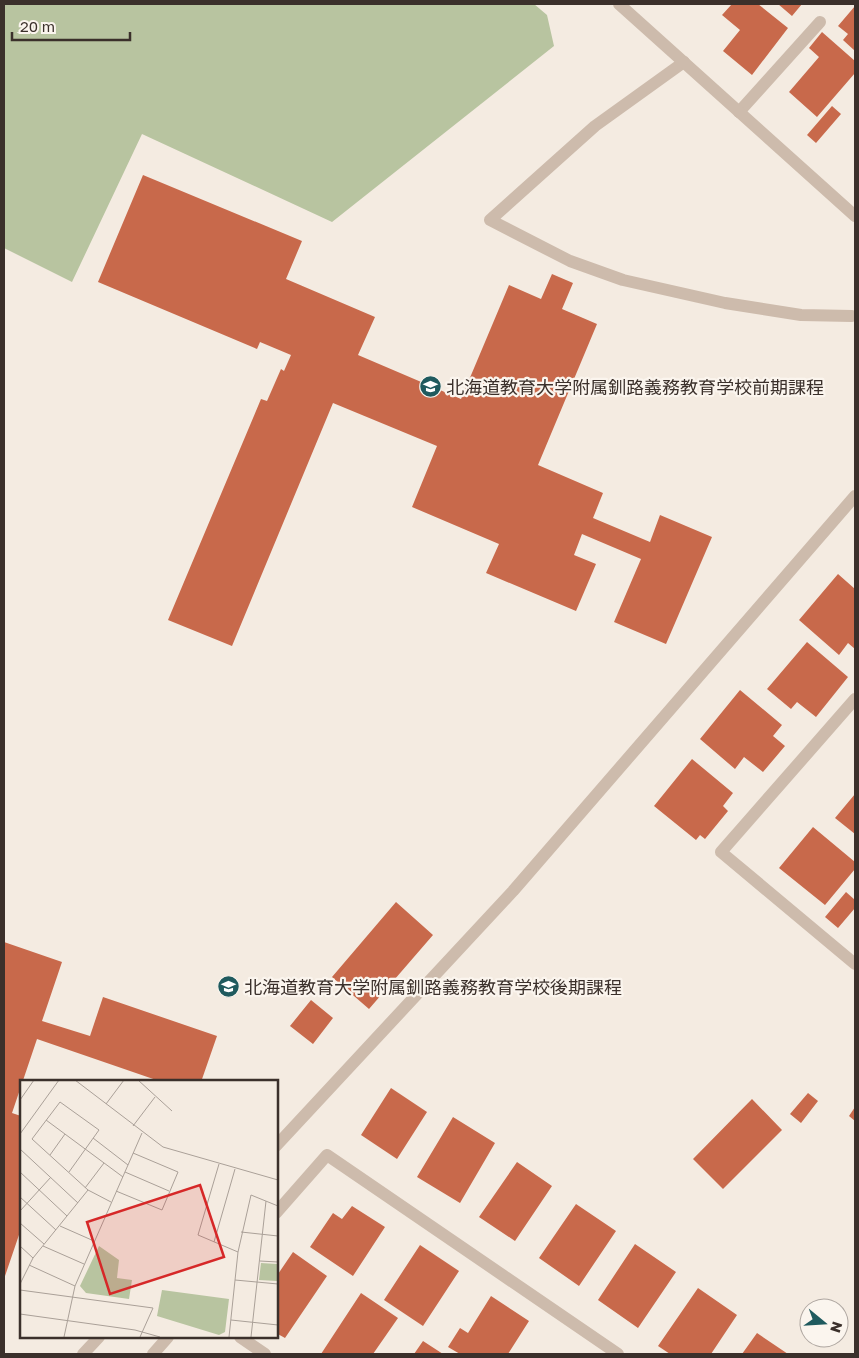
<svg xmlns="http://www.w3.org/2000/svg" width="859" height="1358" font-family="'Golos Text','Noto Sans JP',sans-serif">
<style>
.green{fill:#b8c4a0}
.building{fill:#c8694b}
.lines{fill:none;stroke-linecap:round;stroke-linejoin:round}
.lane{stroke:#cdbbac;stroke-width:12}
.street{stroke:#cdbbac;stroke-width:12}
.labels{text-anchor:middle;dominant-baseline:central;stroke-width:4.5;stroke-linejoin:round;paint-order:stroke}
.poi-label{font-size:18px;fill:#3b302b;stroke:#fbf5ee;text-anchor:start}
.inset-road{fill:none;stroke:#aaa098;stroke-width:1}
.view{fill:#d62828;fill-opacity:0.15;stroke:#d62828;stroke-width:2.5}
.inset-edge{fill:none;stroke:#3b302b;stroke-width:2.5}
</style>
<rect width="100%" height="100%" fill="#f4ebe1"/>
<path class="green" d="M 4,4 L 534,4 L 547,15 L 554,46 L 332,222 L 142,134 L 72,282 L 4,248 Z"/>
<path class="building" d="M 732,4 L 758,4 L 788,28 L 752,75 L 723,51 L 740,30 L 722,15 Z
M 778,4 L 802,4 L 792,16 Z
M 855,6 L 855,51 L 843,40 L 848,34 L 838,26 Z
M 822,32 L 855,61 L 855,73 L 817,117 L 789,92 L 819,57 L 809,48 Z
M 832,106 L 841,114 L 816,143 L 807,135 Z
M 143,175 L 302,241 L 286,279 L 375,317 L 358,355 L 461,399 L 509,285 L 541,299 L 552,274 L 573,283 L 562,309 L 597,324 L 538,465 L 603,493 L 593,518 L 650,542 L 660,515 L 712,537 L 666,644 L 614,622 L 641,559 L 582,534 L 574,555 L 596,564 L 576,611 L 486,573 L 499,544 L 412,507 L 437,446 L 333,403 L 232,646 L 168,620 L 261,399 L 267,401 L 281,369 L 284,371 L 291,355 L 260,342 L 257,349 L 98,282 Z
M 838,574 L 855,589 L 855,649 L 848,643 L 839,655 L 799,620 Z
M 807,642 L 848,677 L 816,717 L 797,702 L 791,709 L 767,689 Z
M 740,690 L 782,725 L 773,736 L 785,746 L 763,772 L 744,757 L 735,769 L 700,739 Z
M 692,759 L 733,793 L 723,806 L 728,811 L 705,839 L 700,835 L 696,840 L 654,806 Z
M 855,794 L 855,834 L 835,818 Z
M 813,827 L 855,862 L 855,869 L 825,905 L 779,868 Z
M 846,892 L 855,900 L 855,908 L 838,928 L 825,917 Z
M 396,902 L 433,935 L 369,1009 L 332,977 Z
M 4,942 L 62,962 L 42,1021 L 90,1036 L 103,997 L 217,1036 L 201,1082 L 162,1082 L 37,1039 L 12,1113 L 21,1116 L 21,1229 L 4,1279 Z
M 311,1000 L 333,1018 L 313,1044 L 290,1026 Z
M 391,1088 L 427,1112 L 397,1159 L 361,1135 Z
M 808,1093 L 818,1101 L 801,1123 L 790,1114 Z
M 752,1099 L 782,1130 L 723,1189 L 693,1159 Z
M 855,1107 L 855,1121 L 849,1116 Z
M 453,1117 L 495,1143 L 460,1203 L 417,1177 Z
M 517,1162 L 552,1186 L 515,1241 L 479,1217 Z
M 576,1204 L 616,1231 L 579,1286 L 539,1258 Z
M 352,1206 L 385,1227 L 353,1276 L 310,1247 L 333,1213 L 342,1219 Z
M 635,1244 L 676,1272 L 638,1328 L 598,1300 Z
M 420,1245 L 459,1271 L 423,1326 L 384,1300 Z
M 293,1252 L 327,1276 L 285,1338 L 276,1333 L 276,1277 Z
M 698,1288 L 737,1315 L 711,1354 L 670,1354 L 658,1346 Z
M 361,1293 L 398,1318 L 373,1354 L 321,1354 Z
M 491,1296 L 529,1321 L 508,1354 L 460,1354 L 448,1347 L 460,1328 L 468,1333 Z
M 757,1333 L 788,1354 L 742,1354 Z
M 423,1341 L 443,1354 L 414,1354 Z"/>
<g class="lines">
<path class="lane" d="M 684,62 L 595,126 L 490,220 L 570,261 L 623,280 L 725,303 L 801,315 L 852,316
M 739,112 L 820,22
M 276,1146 L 513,891 L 855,496
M 83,1354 L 99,1337"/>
<path class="street" d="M 619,4 L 855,216
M 855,699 L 721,852 L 855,964
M 276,1213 L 327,1155 L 618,1354
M 240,1337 L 265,1354
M 153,1354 L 168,1337"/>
</g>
<defs>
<symbol id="school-disc" viewBox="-11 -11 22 22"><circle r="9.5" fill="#1f5a5e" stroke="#fbf5ee"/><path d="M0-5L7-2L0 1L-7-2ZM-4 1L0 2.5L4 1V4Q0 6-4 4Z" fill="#fff"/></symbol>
</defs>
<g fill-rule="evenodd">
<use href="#school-disc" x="418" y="374" width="25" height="25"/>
<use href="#school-disc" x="216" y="974" width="25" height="25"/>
</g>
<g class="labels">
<g class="poi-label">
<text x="446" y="387">北海道教育大学附属釧路義務教育学校前期課程</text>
<text x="244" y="987">北海道教育大学附属釧路義務教育学校後期課程</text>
</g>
</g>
<g transform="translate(20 1080)">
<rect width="258" height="258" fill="#f4ebe1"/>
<path d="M 79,166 L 99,180 L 97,198 L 112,200 L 109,219 L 66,213 L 60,206 ZM 241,183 L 257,184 L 257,201 L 239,200 ZM 142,210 L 209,219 L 205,252 L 199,255 L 137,236 Z" fill="#b8c4a0"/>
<path class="inset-road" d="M 55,0 L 143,67 L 258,100M 118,0 L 152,31M 0,20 L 14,0M 86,24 L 104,0M 26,40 L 103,97M 113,46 L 135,17M 0,54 L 39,0M 73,58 L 108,85M 0,69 L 58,123M 30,75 L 45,54M 199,84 L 178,155 L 218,172M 0,92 L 47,136M 49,92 L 79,50 L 40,22 L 12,59 L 68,110 L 91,122M 105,92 L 149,111M 65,108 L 84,83M 96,111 L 142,130 L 158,92 L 113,73M 0,117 L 36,150M 0,131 L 31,97M 0,143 L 24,164M 40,146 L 74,161M 221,152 L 258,156M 194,162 L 215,89M 0,166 L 13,178M 23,166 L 64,184M 240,181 L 258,182M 9,185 L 55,206M 215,200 L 258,204M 0,204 L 13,178 L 68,110M 0,210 L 133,228 L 120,257M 0,234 L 115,250 L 140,257M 211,240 L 258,245M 44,257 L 55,206 L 122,53M 209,257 L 218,172 L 231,115 L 258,126M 231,257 L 246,121"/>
<path class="view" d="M 180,105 L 204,177 L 90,214 L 67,142 Z"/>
<rect width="258" height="258" class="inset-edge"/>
</g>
<rect width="859" height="1358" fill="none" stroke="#3b302b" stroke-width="10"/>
<g transform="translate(824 1323) rotate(108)"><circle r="24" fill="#fbf5ee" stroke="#aea6a0"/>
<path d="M0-4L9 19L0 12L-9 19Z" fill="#1f5a5e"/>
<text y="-8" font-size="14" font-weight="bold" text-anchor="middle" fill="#3b302b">N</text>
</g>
<path d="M12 32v8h118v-8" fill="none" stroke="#3b302b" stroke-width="2.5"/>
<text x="20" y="32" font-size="15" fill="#3b302b" stroke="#fbf5ee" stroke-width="4" paint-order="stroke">20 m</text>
</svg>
